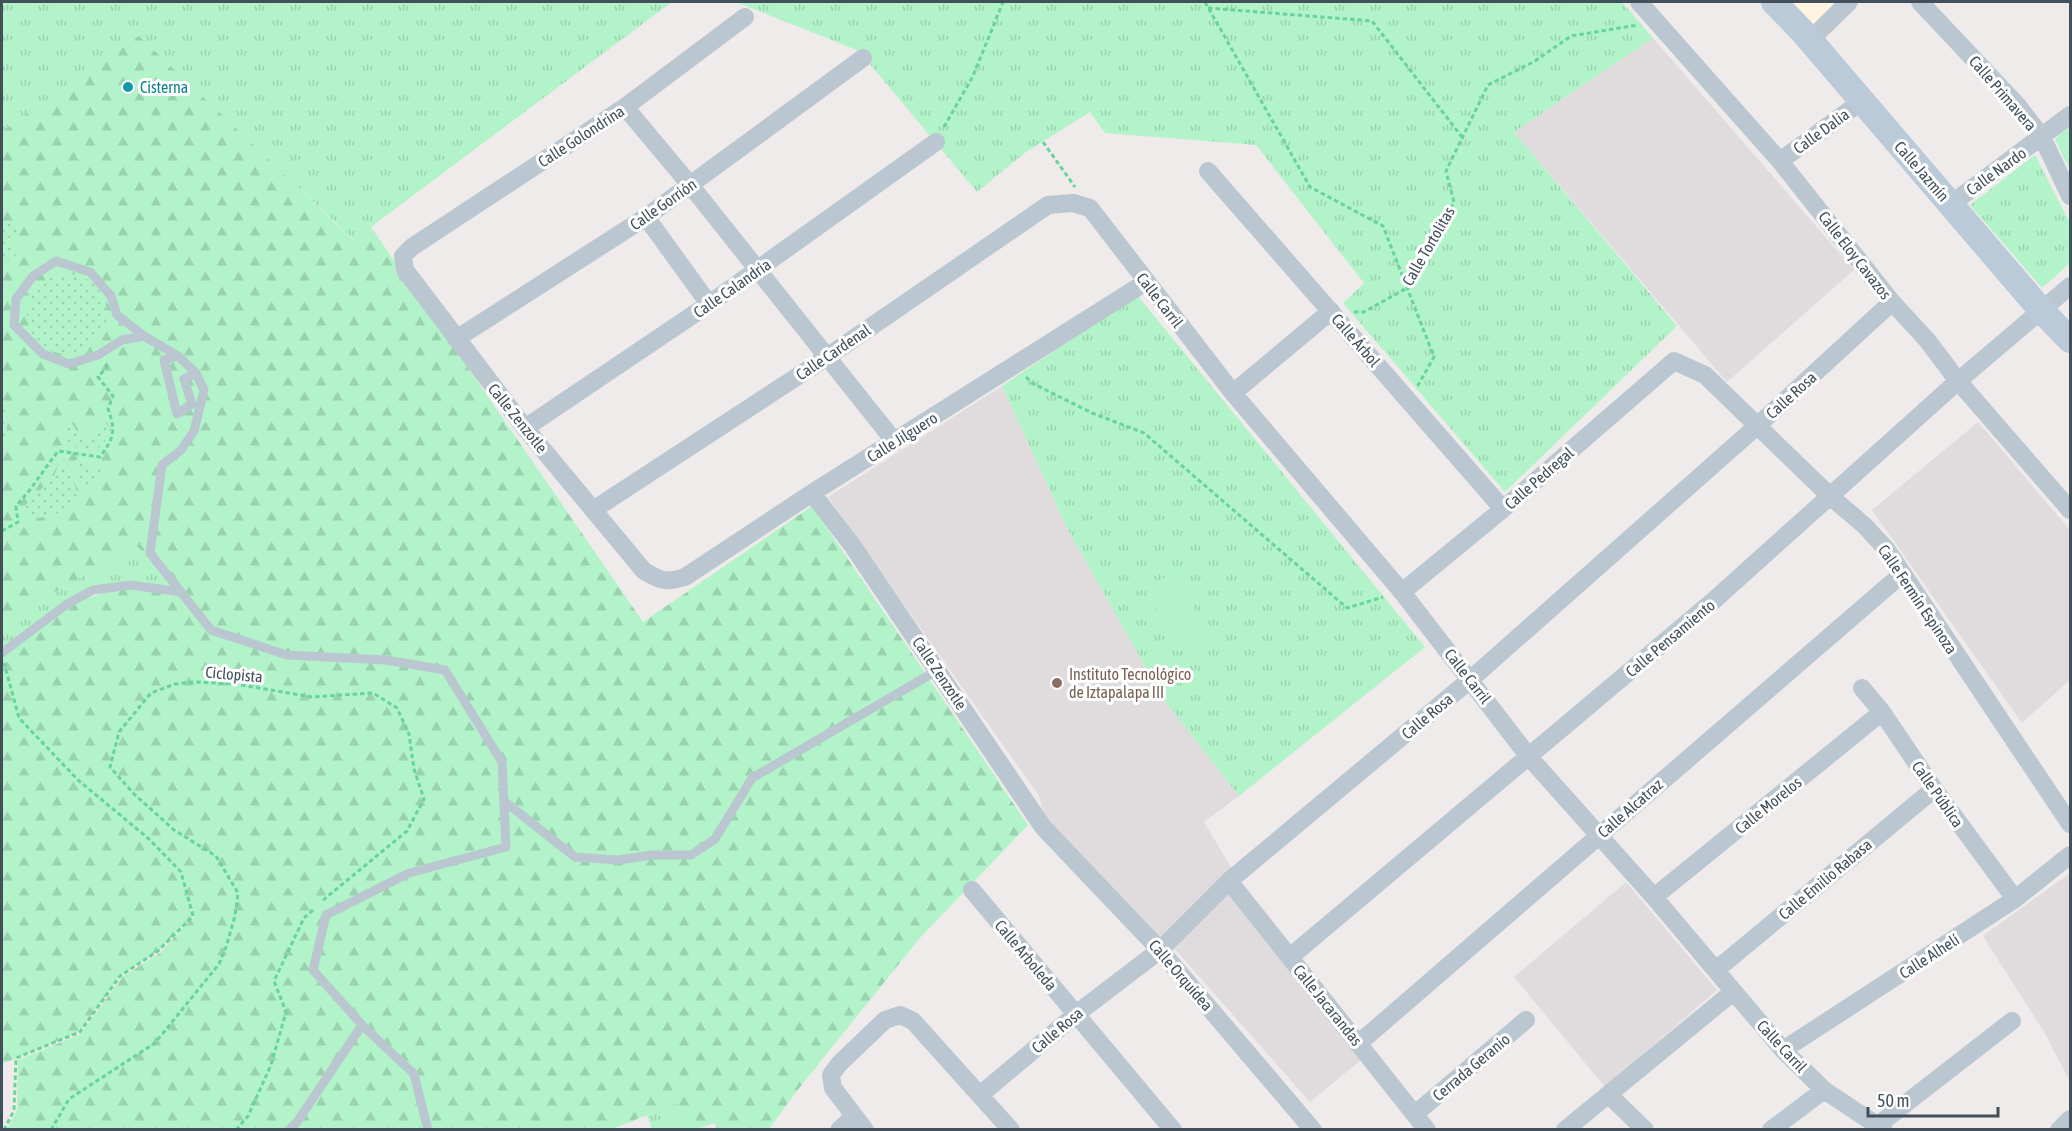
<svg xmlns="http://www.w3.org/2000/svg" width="2072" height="1131" font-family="'Asap Condensed',sans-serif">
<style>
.commercial{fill:#fef4e0}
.education{fill:#e0dcdd}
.grass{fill:url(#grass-tufts)}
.forest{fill:url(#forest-firs)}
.garden{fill:url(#garden-dots)}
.pitch{fill:#b2f3c9}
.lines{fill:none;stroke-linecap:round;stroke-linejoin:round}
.path{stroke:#67d49a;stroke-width:3;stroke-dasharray:4.5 3;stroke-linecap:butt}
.lane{stroke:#bac7d0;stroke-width:9}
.street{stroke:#bac7d0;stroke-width:18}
.secondary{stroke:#bbcad8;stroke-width:26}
.culture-dot{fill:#0f9aa8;stroke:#fff;stroke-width:2}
.education-dot{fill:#8d6e63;stroke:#fff;stroke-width:2}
.labels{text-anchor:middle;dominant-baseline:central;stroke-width:6;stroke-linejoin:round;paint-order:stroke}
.culture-label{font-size:16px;fill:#0d838f;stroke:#fff;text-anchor:start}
.street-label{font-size:16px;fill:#42505b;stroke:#fff}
.education-label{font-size:16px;fill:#785e54;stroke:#fff;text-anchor:start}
</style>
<defs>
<pattern id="grass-tufts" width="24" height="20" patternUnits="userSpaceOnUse" patternTransform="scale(1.5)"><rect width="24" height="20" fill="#b2f3c9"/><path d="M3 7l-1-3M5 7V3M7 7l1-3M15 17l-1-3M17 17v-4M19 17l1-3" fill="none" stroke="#9ad2af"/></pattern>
<pattern id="forest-firs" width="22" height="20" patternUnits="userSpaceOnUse" patternTransform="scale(1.5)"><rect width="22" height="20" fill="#b2f3c9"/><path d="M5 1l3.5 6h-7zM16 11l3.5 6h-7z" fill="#9ad2af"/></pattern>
<pattern id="garden-dots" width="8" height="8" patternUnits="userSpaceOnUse" patternTransform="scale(1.5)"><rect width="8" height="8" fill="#b2f3c9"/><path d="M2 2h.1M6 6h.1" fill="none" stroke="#9ad2af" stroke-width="1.8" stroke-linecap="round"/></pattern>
</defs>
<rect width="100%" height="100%" fill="#efebeb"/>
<path class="commercial" d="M 1789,2 L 1835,2 L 1812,26 Z"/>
<path class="education" d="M 1653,38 L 1854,270 L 1727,382 L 1514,132 Z
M 1002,386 L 1067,528 L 1164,700 L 1239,796 L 1204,822 L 1232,869 L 1154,951 L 1047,827 L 1039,796 L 828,497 Z
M 1978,422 L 2070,530 L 2070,680 L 2022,723 L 1872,510 Z
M 2070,873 L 2070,1082 L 2044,1032 L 1983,936 Z
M 1626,882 L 1717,990 L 1605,1087 L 1514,977 Z
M 1227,893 L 1366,1056 L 1310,1102 L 1172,946 Z"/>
<path class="grass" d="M 2,2 L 672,2 L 371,227 L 356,242 L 139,37 L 2,131 Z
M 736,2 L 1622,2 L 1653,38 L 1514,132 L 1677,326 L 1505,492 L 1343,303 L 1364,283 L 1256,145 L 1105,133 L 1090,112 L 1026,152 L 977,192 L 859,51 Z
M 2070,126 L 2070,170 L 2055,139 Z
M 2035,155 L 2070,223 L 2070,263 L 2042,288 L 1970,205 Z
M 1137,295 L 1425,647 L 1239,796 L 1164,700 L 1067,528 L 1002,386 Z
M 93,491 L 181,592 L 93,590 L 2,653 L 2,531 Z
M 677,1103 L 687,1129 L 652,1129 L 647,1115 Z"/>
<path class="forest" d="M 139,36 L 355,242 L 371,227 L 643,622 L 812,506 L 1028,825 L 919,939 L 796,1092 L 769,1129 L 717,1129 L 714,1123 L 697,1129 L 687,1129 L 677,1103 L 610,1130 L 7,1129 L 17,1110 L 18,1060 L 81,1034 L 122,977 L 160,953 L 194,916 L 188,899 L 193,916 L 158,951 L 120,976 L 80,1032 L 2,1064 L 2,653 L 67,604 L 131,585 L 177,591 L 137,546 L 2,621 L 2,131 Z"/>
<path class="garden" d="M 13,221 L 19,232 L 6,239 L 17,254 L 3,265 L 2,227 Z
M27 314a40 40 0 1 1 80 0a40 40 0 1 1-80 0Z
M 2,394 C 11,411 9,427 2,445 Z
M 99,415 L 110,428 C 108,432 106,439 104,443 C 95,455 75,449 66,441 L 66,425 L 70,420 L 80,436 L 94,437 C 103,430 102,426 99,415 Z
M 66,458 L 79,498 C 65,513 48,519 28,518 L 23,508 L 54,476 L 59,462 Z
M 74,459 L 82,459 L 94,468 L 106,459 L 103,470 L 83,492 Z"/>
<path class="pitch" d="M 1175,572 L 1209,635 L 1178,652 L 1145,588 Z"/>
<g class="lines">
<path class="path" d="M 1205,2 L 1310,187 L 1383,226 L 1434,357 L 1417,387
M 1208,8 L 1372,21 L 1462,137
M 944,127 L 973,76 L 1003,2
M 1043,142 L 1075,187
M 1354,312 L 1364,312 L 1407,288 L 1454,202 L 1446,171 L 1488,85 L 1535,61 L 1571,36 L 1638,25
M 1026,377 L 1032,383 L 1092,413 L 1144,433 L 1347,608 L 1383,597
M 2,531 L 18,522 L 16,506 L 29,491 L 58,451 L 100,457 C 114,438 116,431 108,409 L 113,396 L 98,377 L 106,368 L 107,364
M 4,1130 L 14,1110 L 16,1058 L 80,1032 L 120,976 L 158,951 L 193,916 L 181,872 L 149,839 L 78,780 L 19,718 L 4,663
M 51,1130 L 69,1099 L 155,1043 L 219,964 L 226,947 L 235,916 L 238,893 L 216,856 L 174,830 L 134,794 L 110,767 L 119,732 L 151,693 L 175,684 L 194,682 L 235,684 L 312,697 L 373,693 L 397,708 L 409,734 L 414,769 L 424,799 L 407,831 L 322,901
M 236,1130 L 248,1116 L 271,1065 L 286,1012 L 274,981 L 304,918 L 313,910"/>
<path class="lane" d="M 144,336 L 117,315 L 111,296 L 90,272 L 56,261 L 33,276 L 16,299 L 14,325 L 43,354 L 69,364 L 98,355 L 122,340 L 144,336 L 178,356 L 196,373 L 204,390 L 194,431 L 181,450 L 162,465 L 150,553 L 211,630 L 287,655 L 386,660 L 445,670 L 502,762 L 506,847 L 409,873 L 326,915 L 313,970 L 362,1025 L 297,1122 L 289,1130
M 178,356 L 164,360 L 177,414 L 192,404 L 184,379 L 196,373
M 2,653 L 67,604 L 93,590 L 131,585 L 181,592
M 504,801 L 575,857 L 618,860 L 652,855 L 691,855 L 715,839 L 752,778 L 938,670
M 362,1025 L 414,1074 L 428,1130"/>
<path class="street" d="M 1639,2 L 1780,161 L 1892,302 L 1927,340 L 1958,381 L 2070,510
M 1920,2 L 2018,106 L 2042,137 L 2070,196
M 745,17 L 625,107 L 412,247 L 403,256 L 405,270 L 525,428 L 644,571 C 661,581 666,583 685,577 L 812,493 L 1146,282
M 1810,40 L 1849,2
M 625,107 L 691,186 L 895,442
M 1780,161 L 1862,101
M 1208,171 L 1503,509
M 1951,204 L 2070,115
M 646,217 L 709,304
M 456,339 L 646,217 L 863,58
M 1233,393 L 1331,311
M 525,428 L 709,304 L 936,142
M 812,493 L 852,545 L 1043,827 L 1160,950 L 1313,1130
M 593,510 L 827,357 L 1048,205 L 1073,203 L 1090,208 L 1233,393 L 1402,592 L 1529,757 L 1654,897 L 1783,1050 L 1824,1090 L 1884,1130
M 1402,592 L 1503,509 L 1674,361 L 1705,375 L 1831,497 L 1865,526 L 1887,550 L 2070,824
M 1862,688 L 1882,712 L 1934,789 L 2015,899
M 1229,881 L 1427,1130
M 972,890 L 1173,1130
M 1654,897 L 1882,712
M 1290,957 L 1712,602 L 1958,381 L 2070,286
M 1716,970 L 1934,789
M 1359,1043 L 1902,574
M 1783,1050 L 2015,899 L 2070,855
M 980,1095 L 1075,1015 L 1160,950 L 1229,881 L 1471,679 L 1757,426 L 1892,302
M 1609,1095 L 1645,1130
M 1415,1114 L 1526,1020
M 1878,1125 L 2012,1021
M 839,1130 L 854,1116
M 865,1130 L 833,1088 L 831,1075 L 839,1064 L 885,1020 L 900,1015 L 913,1021 L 1011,1130
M 1565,1130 L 1733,992
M 1771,1130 L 1824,1090
M 2059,1130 L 2070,1119"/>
<path class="secondary" d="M 1774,2 L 1803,32 L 2041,310 L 2070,340"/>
</g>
<circle class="culture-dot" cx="128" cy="87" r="6"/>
<circle class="education-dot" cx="1057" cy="683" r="6"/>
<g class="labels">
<g class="culture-label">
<text x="140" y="87">Cisterna</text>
</g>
<g class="street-label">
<text transform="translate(2003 93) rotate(49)">Calle Primavera</text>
<text transform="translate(1821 131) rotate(-36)">Calle Dalia</text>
<text transform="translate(581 136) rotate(-33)">Calle Golondrina</text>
<text transform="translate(1922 171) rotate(49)">Calle Jazmín</text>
<text transform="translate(1996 171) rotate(-36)">Calle Nardo</text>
<text transform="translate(663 204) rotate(-35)">Calle Gorrión</text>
<text transform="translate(1428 246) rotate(-60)">Calle Tortolitas</text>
<text transform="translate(1855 255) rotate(52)">Calle Eloy Cavazos</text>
<text transform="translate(732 288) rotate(-35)">Calle Calandria</text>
<text transform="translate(1160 300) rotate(52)">Calle Carril</text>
<text transform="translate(1356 340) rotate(49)">Calle Árbol</text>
<text transform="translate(833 352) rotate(-34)">Calle Cardenal</text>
<text transform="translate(1791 395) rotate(-42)">Calle Rosa</text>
<text transform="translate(518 418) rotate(51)">Calle Zenzotle</text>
<text transform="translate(902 437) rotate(-32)">Calle Jilguero</text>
<text transform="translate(1539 478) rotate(-41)">Calle Pedregal</text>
<text transform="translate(1918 599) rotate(56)">Calle Fermín Espinoza</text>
<text transform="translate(1670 638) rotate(-40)">Calle Pensamiento</text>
<text transform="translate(940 673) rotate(56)">Calle Zenzotle</text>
<text transform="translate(234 674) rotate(5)">Ciclopista</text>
<text transform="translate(1468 676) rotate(52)">Calle Carril</text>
<text transform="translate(1427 716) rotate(-40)">Calle Rosa</text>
<text transform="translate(1938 794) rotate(55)">Calle Pública</text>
<text transform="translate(1768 805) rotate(-39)">Calle Morelos</text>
<text transform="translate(1630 808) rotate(-41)">Calle Alcatraz</text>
<text transform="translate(1825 879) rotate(-40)">Calle Emilio Rabasa</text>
<text transform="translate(1026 955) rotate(50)">Calle Arboleda</text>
<text transform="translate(1929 956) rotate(-33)">Calle Alhelí</text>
<text transform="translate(1181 975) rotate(49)">Calle Orquídea</text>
<text transform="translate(1328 1005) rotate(51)">Calle Jacarandas</text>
<text transform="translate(1057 1030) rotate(-40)">Calle Rosa</text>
<text transform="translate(1782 1046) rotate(47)">Calle Carril</text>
<text transform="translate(1471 1067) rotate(-40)">Cerrada Geranio</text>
</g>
<g class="education-label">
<text x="1069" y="674">Instituto Tecnológico<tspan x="1069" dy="18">de Iztapalapa III</tspan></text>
</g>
</g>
<rect width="2072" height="1131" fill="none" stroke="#42505b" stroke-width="6"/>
<path d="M1868 1107v9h130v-9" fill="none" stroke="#42505b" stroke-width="3"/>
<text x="1877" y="1107" font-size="18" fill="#42505b" stroke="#ffffff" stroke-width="4.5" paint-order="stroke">50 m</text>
</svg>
